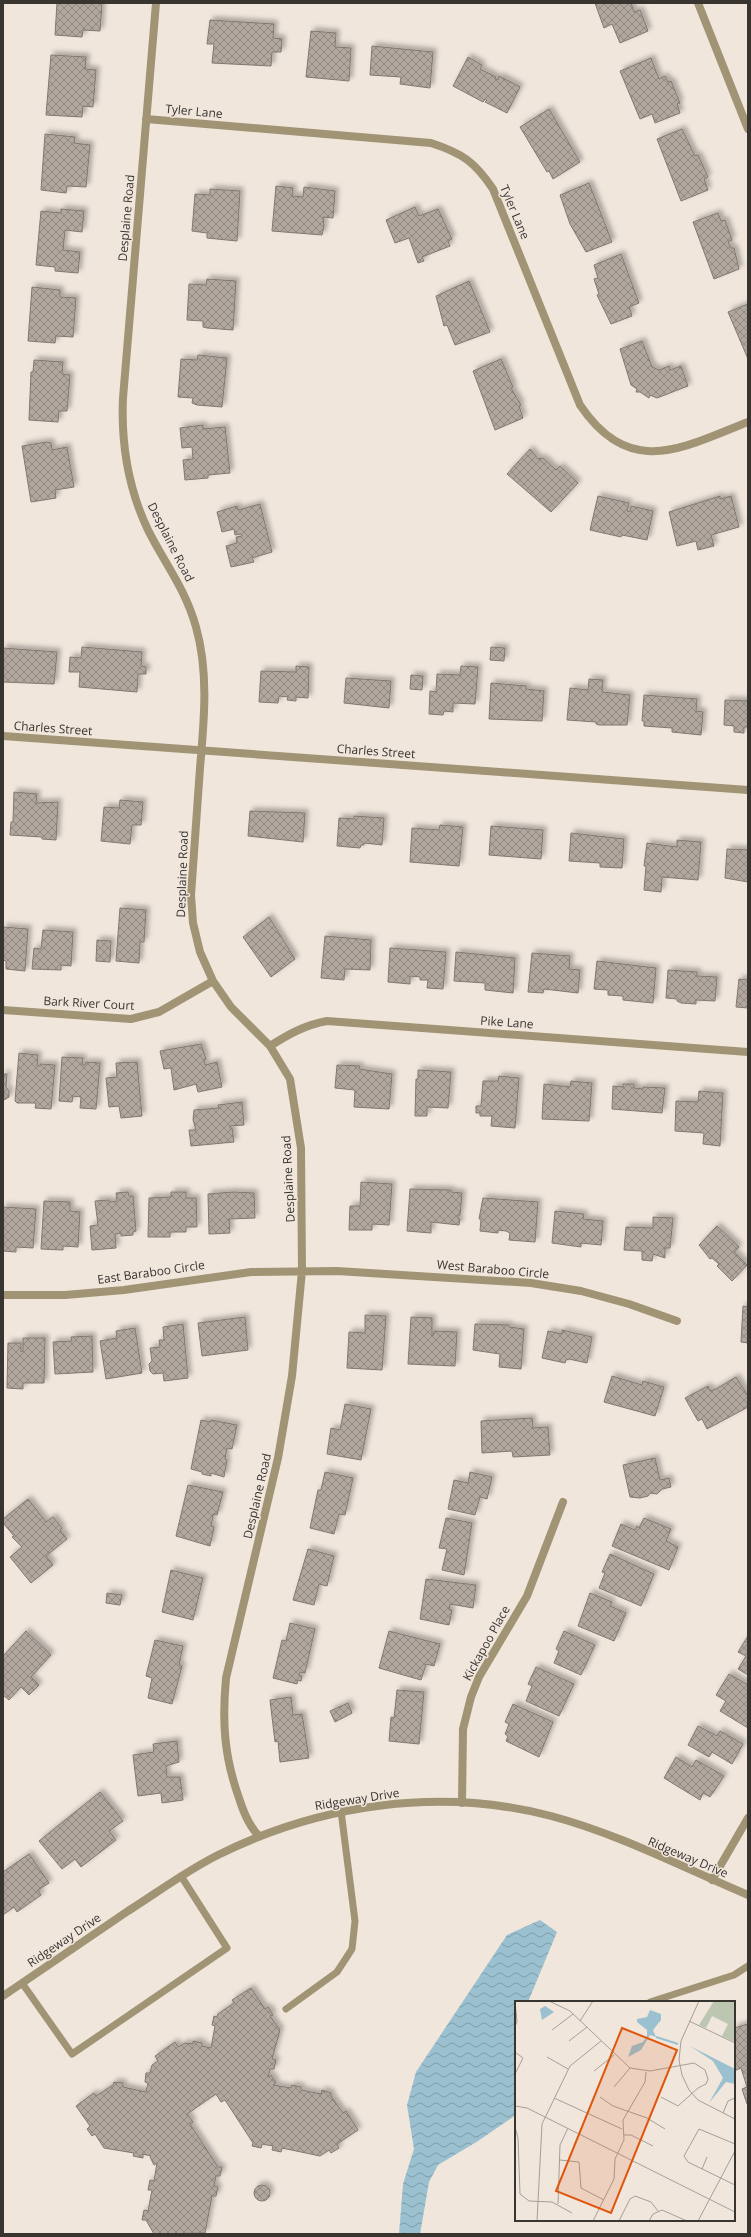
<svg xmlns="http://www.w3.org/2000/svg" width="751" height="2237" font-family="'Open Sans',sans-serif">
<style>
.water{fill:url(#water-waves)}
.building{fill:url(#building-cross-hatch);stroke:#81786f;filter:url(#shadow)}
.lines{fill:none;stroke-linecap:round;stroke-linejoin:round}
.service{stroke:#a09474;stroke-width:7}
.minor{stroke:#a09474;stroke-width:8}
.labels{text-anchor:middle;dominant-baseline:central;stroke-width:3;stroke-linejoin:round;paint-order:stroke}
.street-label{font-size:12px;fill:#383430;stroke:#f0e6dc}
.inset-river{fill:none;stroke:#9bc0d0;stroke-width:2}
.inset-road{fill:none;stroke:#a69f97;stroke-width:1}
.view{fill:#df570e;fill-opacity:0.15;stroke:#df570e;stroke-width:2}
.inset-edge{fill:none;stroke:#383430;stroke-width:2}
</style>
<defs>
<pattern id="water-waves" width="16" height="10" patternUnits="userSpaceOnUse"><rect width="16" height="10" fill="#9bc0d0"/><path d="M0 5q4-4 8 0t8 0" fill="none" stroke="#7f9da9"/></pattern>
<pattern id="building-cross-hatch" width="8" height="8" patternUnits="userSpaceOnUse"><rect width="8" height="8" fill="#b1a79e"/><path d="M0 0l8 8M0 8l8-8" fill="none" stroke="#918981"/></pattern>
<filter id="shadow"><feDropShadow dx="3.5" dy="-3.5" stdDeviation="2" flood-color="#0004"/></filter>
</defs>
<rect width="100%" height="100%" fill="#f0e6dc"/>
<path class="water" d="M 540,1920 L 557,1932 L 528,2002 L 516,2002 L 516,2115 L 478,2141 L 438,2165 L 429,2182 L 420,2234 L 399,2234 L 403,2184 L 414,2149 L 407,2105 L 416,2072 L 507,1935 Z"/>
<path class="building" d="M 57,3 L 102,3 L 100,31 L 83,30 L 82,37 L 55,35 Z
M 595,3 L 631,3 L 634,12 L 640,10 L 648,31 L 620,43 L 612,24 L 604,28 Z
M 210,20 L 274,24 L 273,38 L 282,39 L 281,52 L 272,52 L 271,66 L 212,63 L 214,44 L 207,44 Z
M 311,31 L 336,33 L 335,47 L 351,48 L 349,81 L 306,77 Z
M 372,46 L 433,52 L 430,88 L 400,84 L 401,77 L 370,75 Z
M 51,55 L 86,57 L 85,69 L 96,70 L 93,107 L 83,106 L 82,117 L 46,115 Z
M 468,57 L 482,65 L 480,69 L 496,77 L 495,78 L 498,80 L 499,76 L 520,87 L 507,113 L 485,102 L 487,100 L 485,99 L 483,102 L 453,86 Z
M 651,58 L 659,79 L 665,76 L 668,82 L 671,81 L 680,103 L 677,104 L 680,113 L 655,123 L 652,114 L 640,119 L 620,71 Z
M 549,109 L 580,162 L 553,179 L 549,171 L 547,172 L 520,127 Z
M 682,129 L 695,156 L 698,155 L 708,177 L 704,179 L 708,190 L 681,201 L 657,139 Z
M 45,134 L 75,137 L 74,143 L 90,145 L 86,187 L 67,186 L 66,193 L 41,190 Z
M 589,183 L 612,242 L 586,252 L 570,224 L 560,195 Z
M 276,186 L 293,188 L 292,196 L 303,197 L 304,187 L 335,191 L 333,218 L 323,217 L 324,226 L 322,235 L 272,231 Z
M 210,189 L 240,191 L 237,241 L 207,238 L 207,233 L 192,231 L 195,194 L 210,195 Z
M 415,207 L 419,216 L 438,209 L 452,239 L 448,241 L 450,246 L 422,257 L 424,261 L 418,263 L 409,238 L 395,243 L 386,220 Z
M 61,209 L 84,211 L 82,232 L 65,230 L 63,250 L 80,252 L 78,273 L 55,271 L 55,267 L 36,265 L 41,211 L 61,213 Z
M 718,213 L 721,221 L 725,220 L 732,240 L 728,242 L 731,248 L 734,248 L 739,269 L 714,279 L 693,222 Z
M 621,254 L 639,303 L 629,307 L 632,316 L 611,324 L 597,295 L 599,294 L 594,279 L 598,278 L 594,265 Z
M 207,279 L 236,281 L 233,330 L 207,328 L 203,327 L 203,321 L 187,320 L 189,284 L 206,285 Z
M 469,281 L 490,332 L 455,345 L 447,325 L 444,326 L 436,296 Z
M 32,287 L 60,290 L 60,297 L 76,298 L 73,337 L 56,336 L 55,343 L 28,341 Z
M 748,304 L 748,359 L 728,312 Z
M 642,341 L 652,367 L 659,370 L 669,366 L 670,370 L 681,366 L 688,386 L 657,398 L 650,395 L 649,398 L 640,392 L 636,392 L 637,389 L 631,385 L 620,349 Z
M 198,355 L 227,358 L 222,407 L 197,405 L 192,403 L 193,398 L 178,397 L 181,359 L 197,360 Z
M 501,359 L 513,387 L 511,388 L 521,405 L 519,406 L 523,418 L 495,430 L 473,371 Z
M 34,360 L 63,362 L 62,374 L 70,375 L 67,411 L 59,411 L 58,422 L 29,420 L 31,372 L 33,372 Z
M 203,425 L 203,429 L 225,427 L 230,473 L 208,475 L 208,478 L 185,480 L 183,460 L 193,459 L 192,447 L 182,448 L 180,428 Z
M 47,442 L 51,443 L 52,450 L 67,447 L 74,487 L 55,490 L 56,498 L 31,502 L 22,446 Z
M 530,449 L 538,459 L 543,458 L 556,470 L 560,466 L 578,483 L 551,512 L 507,474 Z
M 598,496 L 629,503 L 627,511 L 630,512 L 631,506 L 653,511 L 647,540 L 622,535 L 621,537 L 590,530 Z
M 720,496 L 720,499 L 731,496 L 739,527 L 711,535 L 714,546 L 698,550 L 696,541 L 677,546 L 669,512 Z
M 260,504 L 272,552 L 252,558 L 254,562 L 231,567 L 226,546 L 237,543 L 236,537 L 242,536 L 241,534 L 235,535 L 234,529 L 222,532 L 217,512 L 237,506 L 238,510 Z
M 82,647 L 142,652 L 141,666 L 146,667 L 146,674 L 138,674 L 137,692 L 79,687 L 80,672 L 69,672 L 70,657 L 81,658 Z
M 491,647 L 505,648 L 504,661 L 490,660 Z
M 3,648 L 57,652 L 54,684 L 3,682 Z
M 296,666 L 309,667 L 308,698 L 296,697 L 296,701 L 287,700 L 288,697 L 279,696 L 278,703 L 259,702 L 261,671 L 296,672 Z
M 461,666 L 478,667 L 475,704 L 453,703 L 453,712 L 444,711 L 443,715 L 429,714 L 430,691 L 436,692 L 437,674 L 460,675 Z
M 411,675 L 423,676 L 422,690 L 410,689 Z
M 346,678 L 391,681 L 389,708 L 344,703 Z
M 589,679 L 603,680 L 602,692 L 630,695 L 627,725 L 599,725 L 596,724 L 596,722 L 567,720 L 570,688 L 588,690 Z
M 491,683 L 526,686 L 526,689 L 544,691 L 542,721 L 489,719 Z
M 644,695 L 697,699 L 696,711 L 703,712 L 701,735 L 672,732 L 672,728 L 644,726 L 644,721 L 642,721 Z
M 725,700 L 748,701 L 748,727 L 744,727 L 744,733 L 734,732 L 734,726 L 724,725 Z
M 14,792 L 37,794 L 36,803 L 58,802 L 56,840 L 42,839 L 42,837 L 10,835 L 11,822 L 13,822 Z
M 120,800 L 143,802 L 141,825 L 132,825 L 130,844 L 101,841 L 104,807 L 119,808 Z
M 250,811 L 305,813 L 303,842 L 248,836 Z
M 354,816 L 384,818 L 382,845 L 364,843 L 364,845 L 361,845 L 360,848 L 337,846 L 339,818 L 354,819 Z
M 440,825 L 463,827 L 459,866 L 410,862 L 412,828 L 439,830 Z
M 491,826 L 543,830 L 541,859 L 489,855 Z
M 571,833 L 624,839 L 622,868 L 600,867 L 600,863 L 569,861 Z
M 677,840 L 701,842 L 698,880 L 662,877 L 661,892 L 644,890 L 646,866 L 644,866 L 647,843 L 677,847 Z
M 727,849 L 748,850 L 748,882 L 725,878 Z
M 120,908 L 146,910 L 144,942 L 140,942 L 139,963 L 116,961 Z
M 269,917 L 295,959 L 271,977 L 243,937 Z
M 3,927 L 28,929 L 25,971 L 6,969 L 6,961 L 3,960 Z
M 43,930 L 73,932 L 71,966 L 61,965 L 61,970 L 32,969 L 34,948 L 41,949 Z
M 325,936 L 371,940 L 370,970 L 345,969 L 344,980 L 321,978 Z
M 97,940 L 111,941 L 110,962 L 96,961 Z
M 390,948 L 446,952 L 443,989 L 427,988 L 428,980 L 420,980 L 420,977 L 410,976 L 410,984 L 388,982 Z
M 456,952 L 515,958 L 513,993 L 485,990 L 485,983 L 454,981 Z
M 532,953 L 570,956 L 569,969 L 580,970 L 578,993 L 544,989 L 543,993 L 528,992 Z
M 597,961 L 656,968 L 653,1003 L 623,1000 L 623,996 L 608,995 L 608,990 L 594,989 Z
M 668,970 L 697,972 L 697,976 L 717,977 L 715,1001 L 696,1000 L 696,1004 L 681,1003 L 677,1001 L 677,999 L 666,998 Z
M 739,979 L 748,980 L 748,1008 L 736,1007 Z
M 201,1044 L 206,1059 L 204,1060 L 205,1065 L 217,1062 L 222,1087 L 198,1092 L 196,1084 L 174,1090 L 171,1068 L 164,1069 L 160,1051 Z
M 19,1053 L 38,1055 L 37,1066 L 40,1066 L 40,1064 L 55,1065 L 51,1109 L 35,1108 L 36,1103 L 17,1103 L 15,1101 Z
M 62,1057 L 83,1058 L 82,1065 L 85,1065 L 86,1062 L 100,1063 L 96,1109 L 80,1108 L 81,1097 L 73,1096 L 72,1102 L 59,1101 Z
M 137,1062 L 142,1116 L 121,1118 L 119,1106 L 109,1107 L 106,1078 L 117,1077 L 116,1063 Z
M 337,1065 L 360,1066 L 359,1069 L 392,1074 L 389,1109 L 354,1107 L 355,1090 L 335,1088 Z
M 418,1070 L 451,1072 L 448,1108 L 427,1107 L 427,1116 L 415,1116 L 416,1079 L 418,1079 Z
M 3,1074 L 7,1074 L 6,1087 L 9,1091 L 9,1097 L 4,1100 Z
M 499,1076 L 519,1078 L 515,1128 L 491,1126 L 492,1116 L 480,1116 L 480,1113 L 476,1113 L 476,1106 L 481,1106 L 483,1081 L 498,1081 Z
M 571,1081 L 592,1083 L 589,1121 L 542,1119 L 544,1084 L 570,1087 Z
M 623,1084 L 634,1084 L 634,1088 L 643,1089 L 643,1087 L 665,1088 L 662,1113 L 612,1109 L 613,1086 L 623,1087 Z
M 699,1091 L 723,1093 L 720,1146 L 703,1144 L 704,1133 L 675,1131 L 676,1101 L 698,1102 Z
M 242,1102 L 244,1125 L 230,1126 L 230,1128 L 232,1128 L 234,1142 L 191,1146 L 189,1130 L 196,1130 L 193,1120 L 194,1110 L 219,1108 L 218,1105 Z
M 361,1182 L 392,1184 L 389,1225 L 372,1224 L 372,1230 L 349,1230 L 350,1206 L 360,1206 Z
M 410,1189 L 451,1190 L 451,1192 L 462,1193 L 460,1215 L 458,1215 L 458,1219 L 460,1219 L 459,1225 L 431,1222 L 431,1233 L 407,1231 Z
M 128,1192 L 129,1196 L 133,1196 L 136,1231 L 133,1232 L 133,1235 L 121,1236 L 121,1233 L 115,1234 L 116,1248 L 92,1250 L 90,1226 L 98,1225 L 95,1201 L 109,1200 L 109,1202 L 117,1201 L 116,1193 Z
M 171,1192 L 186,1192 L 186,1198 L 196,1198 L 197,1227 L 186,1227 L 186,1232 L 170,1232 L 170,1237 L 148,1237 L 149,1198 L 171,1197 Z
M 233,1192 L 254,1193 L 255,1218 L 229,1219 L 230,1233 L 209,1234 L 208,1194 Z
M 483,1198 L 538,1202 L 535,1242 L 509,1240 L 510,1233 L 506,1231 L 498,1230 L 498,1233 L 480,1231 L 481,1219 L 479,1219 Z
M 44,1201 L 70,1202 L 70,1211 L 80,1212 L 78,1247 L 63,1246 L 63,1250 L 41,1249 Z
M 3,1207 L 36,1209 L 33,1248 L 16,1247 L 16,1252 L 3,1251 Z
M 555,1211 L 584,1214 L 583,1219 L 603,1221 L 601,1245 L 581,1243 L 581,1247 L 552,1243 Z
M 653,1217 L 673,1218 L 670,1248 L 665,1248 L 665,1258 L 653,1254 L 652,1261 L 642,1260 L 642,1251 L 624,1250 L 626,1227 L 653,1228 Z
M 717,1226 L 739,1247 L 734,1252 L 747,1265 L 732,1281 L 717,1266 L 719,1264 L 712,1258 L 710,1259 L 699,1245 Z
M 743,1306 L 748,1307 L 748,1343 L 741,1342 Z
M 365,1315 L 386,1316 L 382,1370 L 347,1368 L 349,1332 L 365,1333 Z
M 245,1317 L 248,1350 L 202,1356 L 198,1323 Z
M 411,1317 L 432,1318 L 432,1336 L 433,1336 L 434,1331 L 457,1332 L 455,1366 L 408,1364 Z
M 183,1324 L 188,1378 L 164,1381 L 163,1373 L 153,1374 L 150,1371 L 149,1364 L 152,1361 L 150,1348 L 160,1347 L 159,1340 L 164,1340 L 163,1327 Z
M 475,1324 L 509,1325 L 509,1327 L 524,1329 L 521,1369 L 499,1367 L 500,1354 L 473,1350 Z
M 135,1328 L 142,1373 L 106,1379 L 100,1341 L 117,1338 L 116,1331 Z
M 562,1330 L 592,1337 L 587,1363 L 569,1359 L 566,1360 L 565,1363 L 542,1358 L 548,1331 L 562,1334 Z
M 92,1336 L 93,1372 L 55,1374 L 53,1342 L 72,1341 L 71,1337 Z
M 23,1338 L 45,1338 L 44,1383 L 23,1383 L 23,1389 L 7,1388 L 8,1343 L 21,1343 L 21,1352 L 23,1351 Z
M 612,1376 L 642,1385 L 643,1381 L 664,1387 L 655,1416 L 604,1402 Z
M 736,1377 L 748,1396 L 748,1407 L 707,1429 L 702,1419 L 698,1421 L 685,1398 L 708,1386 L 710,1391 L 716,1389 Z
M 345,1404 L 371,1409 L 361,1460 L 327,1454 L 331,1428 L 340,1430 Z
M 532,1418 L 533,1428 L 548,1427 L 550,1455 L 513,1457 L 512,1451 L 482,1453 L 481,1421 Z
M 201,1420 L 211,1422 L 211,1420 L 237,1425 L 232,1449 L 227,1448 L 225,1459 L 227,1460 L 224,1477 L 211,1473 L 211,1476 L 202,1474 L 202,1472 L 191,1469 Z
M 655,1458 L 660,1480 L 669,1478 L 671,1487 L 662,1489 L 657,1494 L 650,1493 L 648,1496 L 640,1498 L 630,1497 L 623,1465 Z
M 325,1472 L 353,1478 L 345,1515 L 339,1514 L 334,1534 L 310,1528 L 318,1490 L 321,1490 Z
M 470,1472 L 492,1477 L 487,1499 L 480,1497 L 475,1515 L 448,1509 L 454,1480 L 468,1483 Z
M 188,1485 L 223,1492 L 217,1515 L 213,1514 L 213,1516 L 211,1526 L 214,1527 L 210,1546 L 176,1536 Z
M 28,1499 L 46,1522 L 53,1517 L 62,1528 L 60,1530 L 67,1539 L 46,1556 L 53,1565 L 31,1583 L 10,1557 L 22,1547 L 12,1537 L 14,1536 L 3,1523 L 3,1519 Z
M 446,1518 L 472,1523 L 464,1575 L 442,1570 L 447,1549 L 439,1548 Z
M 644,1518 L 671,1529 L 666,1541 L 678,1547 L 669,1570 L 612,1546 L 621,1524 L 635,1530 L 637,1526 L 639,1528 Z
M 308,1549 L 334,1556 L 327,1586 L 319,1584 L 314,1605 L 293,1600 Z
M 610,1554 L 654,1574 L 641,1606 L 599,1588 L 605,1573 L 602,1572 Z
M 171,1570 L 203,1578 L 193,1620 L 162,1612 Z
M 426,1579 L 476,1585 L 473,1608 L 450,1604 L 449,1610 L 452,1610 L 449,1625 L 420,1619 Z
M 107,1593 L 122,1595 L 120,1605 L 106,1603 Z
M 590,1593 L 612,1602 L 610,1606 L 626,1613 L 614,1641 L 578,1626 Z
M 290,1623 L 315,1629 L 305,1673 L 300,1672 L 299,1676 L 302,1676 L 301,1681 L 298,1680 L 297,1684 L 273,1678 L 282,1640 L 286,1641 Z
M 26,1631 L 51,1655 L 31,1677 L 39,1685 L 29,1695 L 21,1687 L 9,1700 L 3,1695 L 3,1656 Z
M 389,1631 L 440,1644 L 434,1666 L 426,1664 L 421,1680 L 379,1668 Z
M 564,1631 L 595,1645 L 581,1675 L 554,1663 L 559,1651 L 556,1649 Z
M 748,1636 L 748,1675 L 738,1669 L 746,1656 L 738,1652 Z
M 155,1640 L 183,1646 L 179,1665 L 182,1666 L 172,1704 L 148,1698 L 152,1678 L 146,1676 Z
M 536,1667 L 574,1684 L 559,1716 L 526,1701 L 532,1686 L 528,1684 Z
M 729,1674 L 748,1685 L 748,1728 L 720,1711 L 726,1701 L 716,1695 Z
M 397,1690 L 424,1692 L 419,1744 L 389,1741 L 391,1717 L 394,1718 Z
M 291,1697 L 293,1715 L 302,1714 L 309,1758 L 280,1762 L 278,1741 L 275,1742 L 270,1700 Z
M 348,1703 L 352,1713 L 335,1722 L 330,1711 Z
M 513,1704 L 553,1722 L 539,1757 L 506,1741 L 508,1736 L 505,1734 L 509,1724 L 505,1722 Z
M 698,1726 L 717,1736 L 720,1731 L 743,1744 L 732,1764 L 712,1752 L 709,1757 L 688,1745 Z
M 177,1741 L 179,1762 L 166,1766 L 167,1777 L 180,1777 L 183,1800 L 162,1803 L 161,1793 L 138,1796 L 133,1755 L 154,1752 L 153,1744 Z
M 676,1757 L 692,1767 L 696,1760 L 724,1776 L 710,1797 L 703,1793 L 700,1800 L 664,1778 Z
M 100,1792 L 123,1821 L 109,1831 L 116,1840 L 81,1867 L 75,1859 L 62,1869 L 39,1841 Z
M 29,1854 L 49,1883 L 38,1890 L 41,1895 L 17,1912 L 14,1907 L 3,1915 L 3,1872 Z
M 251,1988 L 265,2009 L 268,2007 L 273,2015 L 270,2016 L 280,2030 L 272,2059 L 276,2060 L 274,2069 L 270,2069 L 268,2077 L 271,2075 L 276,2083 L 273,2085 L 291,2088 L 292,2085 L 301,2087 L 301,2090 L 321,2094 L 322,2090 L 331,2093 L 331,2096 L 343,2113 L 346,2111 L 358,2130 L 337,2144 L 339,2148 L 331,2153 L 329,2150 L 320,2156 L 282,2148 L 281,2152 L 272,2150 L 273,2146 L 262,2144 L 261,2148 L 252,2146 L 253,2143 L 225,2100 L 221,2102 L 216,2094 L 187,2114 L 193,2122 L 190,2124 L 218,2167 L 222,2167 L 220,2176 L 216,2176 L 214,2186 L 218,2187 L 216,2196 L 212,2196 L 205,2233 L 154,2234 L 146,2220 L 142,2220 L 144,2210 L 148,2211 L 152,2190 L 148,2190 L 150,2180 L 154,2181 L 157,2163 L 154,2165 L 150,2157 L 151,2156 L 143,2154 L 143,2158 L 133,2156 L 134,2153 L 104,2148 L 95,2134 L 92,2136 L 87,2129 L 90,2126 L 76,2106 L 94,2093 L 96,2096 L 113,2085 L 114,2082 L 123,2083 L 123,2087 L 146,2092 L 148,2083 L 145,2082 L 146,2073 L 150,2073 L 152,2065 L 158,2061 L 155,2056 L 175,2042 L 178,2047 L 185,2043 L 193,2044 L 193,2041 L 202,2043 L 202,2046 L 211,2048 L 215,2026 L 212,2025 L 214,2016 L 217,2017 L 218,2014 L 234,2003 L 232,2000 Z
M 748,2024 L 748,2104 L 747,2104 L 742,2089 L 747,2087 L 741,2068 L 734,2071 L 734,2028 Z
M254 2193a8 8 0 1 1 16 0a8 8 0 1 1-16 0Z"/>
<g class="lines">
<path class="service" d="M 22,1983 L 72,2054 L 227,1948 L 181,1876
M 650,2002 L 734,1975 L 748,1966
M 286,2009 L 337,1972 L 352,1949 L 355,1921 L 341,1811"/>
<path class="minor" d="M 156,3 L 123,398 C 121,443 128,488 148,530 C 165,564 185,588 196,627 C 209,673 204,721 200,768 C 197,810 194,853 191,895 L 193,923 L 200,952 L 213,981 L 231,1007 L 270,1046 L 290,1079 L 301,1148 L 302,1271 L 292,1376 L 278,1458 L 226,1678 C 222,1722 224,1756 239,1798 C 243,1811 249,1826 259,1836
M 698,3 L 748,129
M 146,119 L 431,143 C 462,153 475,162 493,189 L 580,405 C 630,479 682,448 748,422
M 3,736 L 748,790
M 3,1010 L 131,1019 L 159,1012 L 213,981
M 270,1046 C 289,1034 305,1025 327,1021 L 748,1052
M 3,1295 L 65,1295 L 124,1290 L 251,1272 L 337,1271 L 531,1283 L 581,1291 L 629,1304 L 677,1321
M 462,1803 L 463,1729 L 471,1697 L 479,1677 L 527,1596 L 563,1502
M 712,1880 L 748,1818
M 3,1996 C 45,1967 87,1939 128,1911 C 158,1892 186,1871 218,1855 C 320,1804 440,1787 551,1816 C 619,1834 684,1868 748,1895"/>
</g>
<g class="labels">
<g class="street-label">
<text transform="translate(194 111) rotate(5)">Tyler Lane</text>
<text transform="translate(515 212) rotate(67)">Tyler Lane</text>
<text transform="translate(126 218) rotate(-85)">Desplaine Road</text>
<text transform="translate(171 542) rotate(63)">Desplaine Road</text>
<text transform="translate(53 728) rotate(4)">Charles Street</text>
<text transform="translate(376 751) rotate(4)">Charles Street</text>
<text transform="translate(182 874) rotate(-88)">Desplaine Road</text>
<text transform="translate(89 1003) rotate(3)">Bark River Court</text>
<text transform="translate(507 1022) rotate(4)">Pike Lane</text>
<text transform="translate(288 1179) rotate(-93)">Desplaine Road</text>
<text transform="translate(493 1269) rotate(5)">West Baraboo Circle</text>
<text transform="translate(151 1272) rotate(-8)">East Baraboo Circle</text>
<text transform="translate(257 1496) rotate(-77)">Desplaine Road</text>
<text transform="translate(486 1643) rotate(-61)">Kickapoo Place</text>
<text transform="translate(357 1799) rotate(-9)">Ridgeway Drive</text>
<text transform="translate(688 1857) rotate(23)">Ridgeway Drive</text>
<text transform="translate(64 1940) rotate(-34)">Ridgeway Drive</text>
</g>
</g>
<g transform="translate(515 2001)">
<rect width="220" height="220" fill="#f0e6dc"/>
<path d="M 199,0 L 220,0 L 220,41 L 207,35 L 213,23 L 197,15 L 191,27 L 184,24 Z" fill="#bcc6b1"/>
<path d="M 30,5 L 39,11 L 27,19 L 25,8 ZM 135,9 L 146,13 L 146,19 L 138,29 L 141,36 L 135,34 L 126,49 L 113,56 L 117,45 L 128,41 L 132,35 L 132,29 L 122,21 L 122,18 L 132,16 ZM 175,45 L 220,68 L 220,83 L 211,81 L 194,102 L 208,77 L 198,60 Z" fill="#9bc0d0"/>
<path class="inset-river" d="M 141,36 L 163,43"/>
<path class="inset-road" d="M 34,0 L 55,10 L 115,67 L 135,70 L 179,62 L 190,69 L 193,78 L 191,83 L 183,87 L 163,105 L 146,96M 184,0 L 166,40 L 164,59 L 167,74 L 174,89 L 183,99 L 220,118M 65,20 L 78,0M 174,20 L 220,42M 0,25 L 2,21 L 0,0M 37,29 L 58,13M 54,40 L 72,26M 0,51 L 8,57 L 0,73M 32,56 L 53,68M 79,70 L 99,54M 99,86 L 115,67M 85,96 L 98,105 L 132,117 L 150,128M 39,97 L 107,128M 0,105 L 12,107 L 220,211M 208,112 L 213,100 L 220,97M 0,126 L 3,137 L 5,193 L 14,200 L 37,201 L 57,212M 109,134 L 116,134 L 138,145M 220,143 L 184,128 L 169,155 L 173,161 L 220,184M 45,159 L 64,161 L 66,187 L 89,199M 187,168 L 192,156M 43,203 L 45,144 L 53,127M 22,220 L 27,123 L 55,65 L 86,40M 78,220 L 99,178 L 100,158 L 109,139 L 108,119 L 130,81 L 131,71M 104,220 L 115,198 L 120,195 L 136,201 L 143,210M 134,220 L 138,213 L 147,209 L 172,220M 183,220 L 220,150"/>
<path class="view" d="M 107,27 L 162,49 L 96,212 L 41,190 Z"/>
<rect width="220" height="220" class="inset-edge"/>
</g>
<rect width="751" height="2237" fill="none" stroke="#383430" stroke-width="8"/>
</svg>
